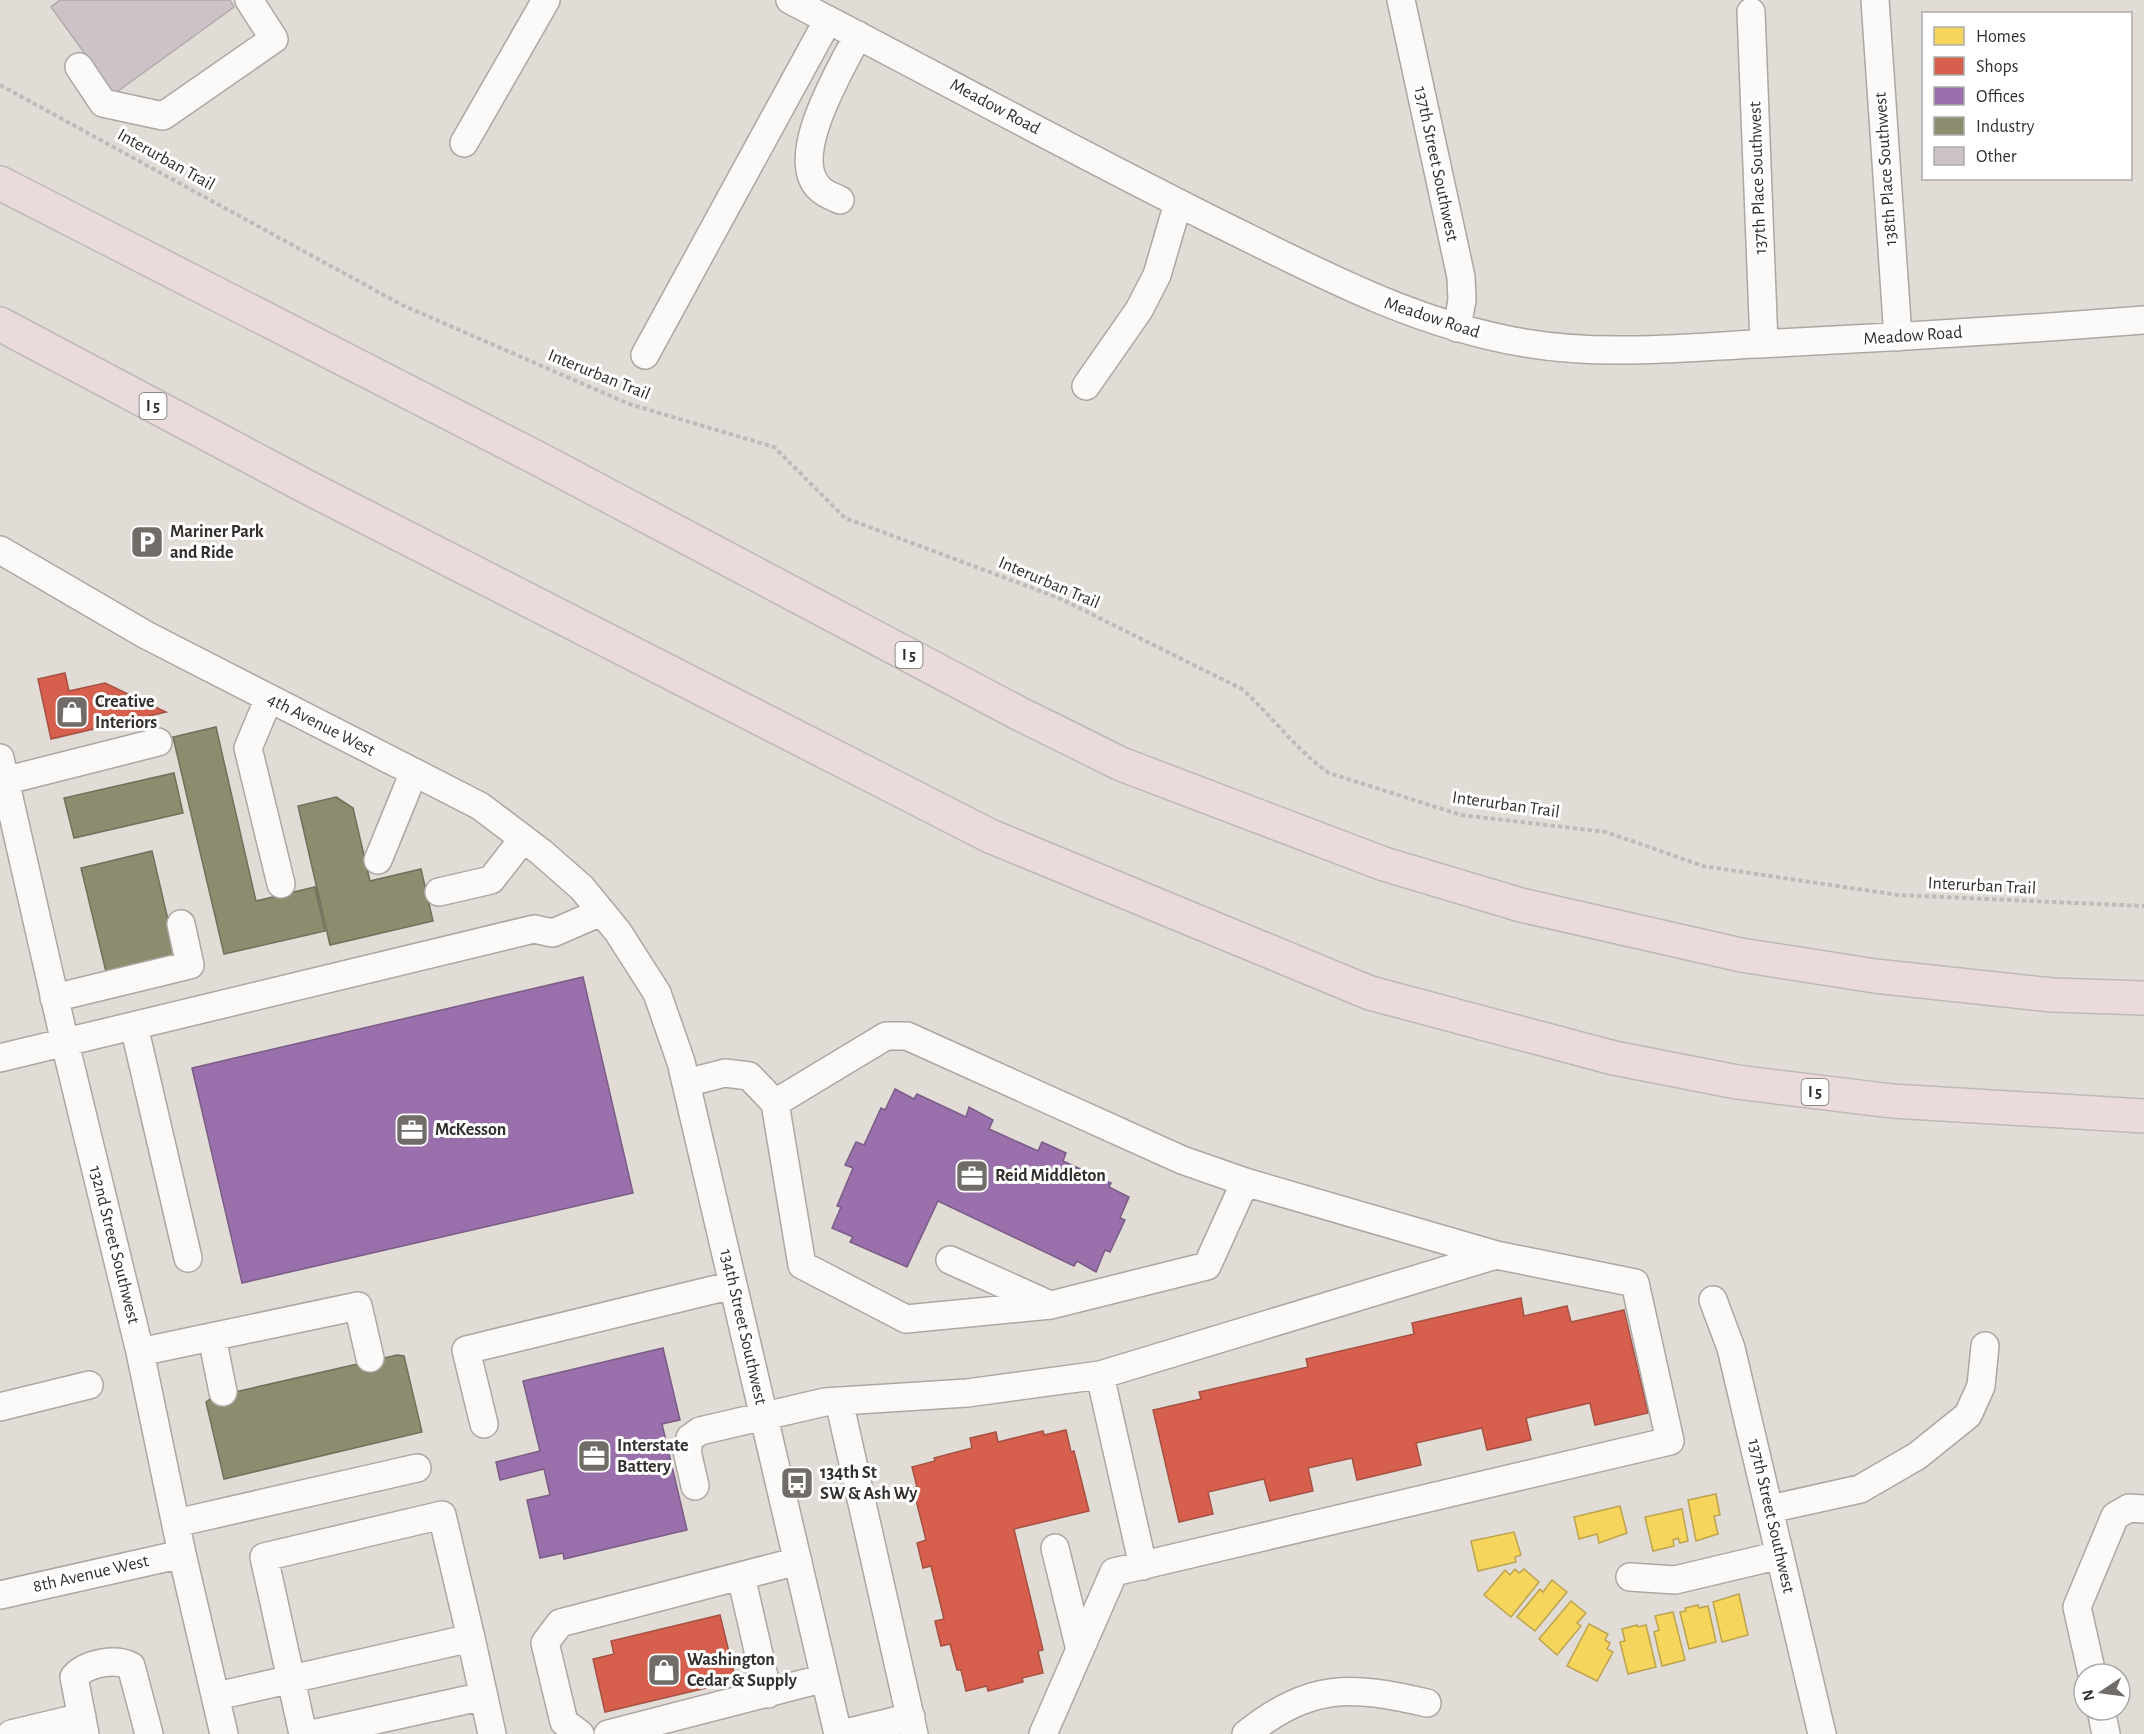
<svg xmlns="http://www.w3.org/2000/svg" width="2144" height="1734" font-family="'Alegreya Sans',sans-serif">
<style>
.homes{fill:#f6d55c;stroke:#bca34e;stroke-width:1.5}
.shops{fill:#d6604d;stroke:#a55143;stroke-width:1.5}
.offices{fill:#9970ab;stroke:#7a5c85;stroke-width:1.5}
.industry{fill:#8c8c6e;stroke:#71705a;stroke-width:1.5}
.building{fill:#cdc2c7;stroke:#b0abaa;stroke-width:1.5}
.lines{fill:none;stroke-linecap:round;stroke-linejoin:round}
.minor-casing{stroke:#aca7a3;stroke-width:30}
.highway-casing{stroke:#bdb9b7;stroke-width:36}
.path{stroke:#bebcbb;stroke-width:4;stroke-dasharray:4.5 3;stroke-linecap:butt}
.minor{stroke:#fbfaf9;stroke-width:27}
.highway{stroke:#eadada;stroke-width:33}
.labels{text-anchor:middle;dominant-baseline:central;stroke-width:6;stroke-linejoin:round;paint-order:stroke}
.shield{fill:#fff;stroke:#706d6b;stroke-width:1.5}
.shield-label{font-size:16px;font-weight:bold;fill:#332f2c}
.street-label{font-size:18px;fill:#332f2c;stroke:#fff}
.poi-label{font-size:18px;font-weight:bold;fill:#332f2c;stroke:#fff;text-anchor:start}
</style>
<rect width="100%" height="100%" fill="#e2dcd7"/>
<path class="homes" d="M 1716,1494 L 1720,1515 L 1714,1516 L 1718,1534 L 1696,1541 L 1688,1500 Z
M 1620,1506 L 1627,1533 L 1599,1543 L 1597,1534 L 1579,1539 L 1574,1517 Z
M 1682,1509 L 1688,1541 L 1680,1543 L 1678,1538 L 1673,1540 L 1674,1546 L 1653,1551 L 1645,1517 Z
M 1514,1532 L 1521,1555 L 1515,1557 L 1516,1562 L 1478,1571 L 1471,1541 Z
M 1515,1569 L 1519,1573 L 1524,1569 L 1539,1582 L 1511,1617 L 1484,1595 L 1505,1570 L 1510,1575 Z
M 1552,1580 L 1567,1592 L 1535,1631 L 1517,1617 L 1540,1589 L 1543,1592 Z
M 1739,1594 L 1748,1635 L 1722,1642 L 1713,1602 Z
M 1571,1601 L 1586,1613 L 1577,1623 L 1581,1626 L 1557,1655 L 1539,1639 Z
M 1698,1605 L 1699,1608 L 1708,1606 L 1716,1642 L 1689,1649 L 1680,1612 L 1686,1611 L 1685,1608 Z
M 1673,1612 L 1685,1660 L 1662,1666 L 1654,1632 L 1659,1630 L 1655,1616 Z
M 1589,1624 L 1608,1634 L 1605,1640 L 1610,1643 L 1607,1649 L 1613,1652 L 1597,1681 L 1567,1666 Z
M 1637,1625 L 1638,1627 L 1646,1625 L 1656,1667 L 1628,1674 L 1620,1642 L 1625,1641 L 1622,1629 Z"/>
<path class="shops" d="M 65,673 L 69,691 L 105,683 L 166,712 L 51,739 L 38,679 Z
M 1521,1298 L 1524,1316 L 1567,1306 L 1571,1322 L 1624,1310 L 1648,1413 L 1595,1425 L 1590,1403 L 1526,1418 L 1531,1440 L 1487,1450 L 1482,1428 L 1416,1443 L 1421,1465 L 1357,1480 L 1352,1458 L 1308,1468 L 1313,1491 L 1270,1501 L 1264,1479 L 1208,1492 L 1213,1514 L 1179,1522 L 1153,1410 L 1201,1399 L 1199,1392 L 1308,1367 L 1306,1359 L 1414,1334 L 1412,1323 Z
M 1066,1430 L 1071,1452 L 1074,1451 L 1089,1511 L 1014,1529 L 1043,1650 L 1038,1651 L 1043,1673 L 1022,1678 L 1023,1682 L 988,1691 L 987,1686 L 966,1691 L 961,1670 L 957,1670 L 950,1644 L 941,1646 L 935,1621 L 944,1619 L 931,1566 L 923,1568 L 917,1543 L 926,1540 L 913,1488 L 917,1487 L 912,1467 L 935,1461 L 934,1458 L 972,1448 L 970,1438 L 996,1432 L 998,1442 L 1043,1431 L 1044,1435 Z
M 720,1615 L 736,1681 L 605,1712 L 593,1659 L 614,1654 L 611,1641 Z"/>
<path class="offices" d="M 583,977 L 633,1193 L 242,1283 L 192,1068 Z
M 895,1089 L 914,1099 L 917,1094 L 966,1117 L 969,1107 L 993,1120 L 989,1129 L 1038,1151 L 1042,1142 L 1066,1153 L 1063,1161 L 1111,1183 L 1109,1187 L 1129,1197 L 1120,1218 L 1125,1220 L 1110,1252 L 1105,1250 L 1096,1272 L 1077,1261 L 1074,1266 L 938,1201 L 907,1267 L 850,1242 L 853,1237 L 832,1228 L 841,1207 L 837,1206 L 853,1168 L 845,1165 L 856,1142 L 864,1145 L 881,1108 L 885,1110 Z
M 663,1348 L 680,1420 L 662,1424 L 687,1530 L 564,1559 L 563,1553 L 540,1558 L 527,1500 L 550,1495 L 544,1469 L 500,1480 L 496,1462 L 540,1451 L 523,1381 Z"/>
<path class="industry" d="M 216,727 L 256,901 L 315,887 L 325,931 L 224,954 L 173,737 Z
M 174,773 L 183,813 L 74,838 L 64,798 Z
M 336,797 L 353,808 L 370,881 L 421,869 L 433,921 L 330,945 L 298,806 Z
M 152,851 L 178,963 L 108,980 L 81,868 Z
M 397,1355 L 404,1356 L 422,1432 L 224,1479 L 206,1402 L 213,1397 Z"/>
<path class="building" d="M 60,0 L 230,0 L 234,7 L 114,94 L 51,7 Z"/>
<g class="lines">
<defs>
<path id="minor" d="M 790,0 C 931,73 1070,149 1212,220 C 1314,270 1412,324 1525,343 C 1601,356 1679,348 1756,344 C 1885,338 2015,330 2144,320
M 1401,0 L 1461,277 L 1462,300 L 1457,328
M 1875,0 L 1898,337
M 1751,12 L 1764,344
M 79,67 L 103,103 L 163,116 L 274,39 L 249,0
M 464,143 L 546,0
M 840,200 C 834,197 825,194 820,189 C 786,158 841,69 858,35
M 645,355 L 828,20
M 1086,386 L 1139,310 L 1157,275 L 1178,203
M 0,550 L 146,635 L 480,806 L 541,852 L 582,888 L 618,932 L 657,993 L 681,1062 L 838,1734
M 269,698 L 248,748 L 281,884
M 0,758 L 65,1043 L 140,1352 L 182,1554 L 224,1734
M 0,782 L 158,742
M 378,860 L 414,772
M 439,892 L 491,880 L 523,839
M 54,998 L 190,965 L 181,924
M 134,1026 L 188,1258
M 0,1058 L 534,929 L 553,933 L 601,912
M 686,1083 L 725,1073 L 749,1076 L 775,1103
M 950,1260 L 1050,1305
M 1713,1300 L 1731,1348 L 1822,1734
M 212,1337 L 223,1392
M 140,1352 L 358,1306 L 370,1358
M 1100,1375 L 1143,1566
M 839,1401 L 914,1734
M 0,1407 L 89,1385
M 484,1424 L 466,1350 L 733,1285
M 695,1486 L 687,1451 L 690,1438 L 700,1431 L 825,1402 L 967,1393 L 1100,1375 L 1496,1255 L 1245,1182 L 1182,1160 L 907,1036 L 886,1036 L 775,1103 L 802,1265 L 906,1319 L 1051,1305 L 1207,1266 L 1245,1182
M 1770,1509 L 1860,1489 L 1917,1456 L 1968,1415 L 1981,1386 L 1985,1346
M 176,1523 L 417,1468
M 1055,1548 L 1080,1650
M 741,1576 L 768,1694
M 1630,1577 L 1675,1580 L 1780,1555
M 0,1595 L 182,1554
M 471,1638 L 492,1734
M 2092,1674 L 2077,1607 L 2115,1516 L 2129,1508 L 2144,1509
M 217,1696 L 471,1638 L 442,1515 L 264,1557 L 303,1734
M 2101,1710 L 2106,1734
M 11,1734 L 82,1717
M 85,1734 L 74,1677 C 86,1663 115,1658 131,1666 L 149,1734
M 312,1734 L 484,1696
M 580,1734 L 564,1722 L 545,1643 L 560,1623 L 798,1561
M 608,1734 L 825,1678
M 841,1734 L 911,1717
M 1043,1734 L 1114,1572 L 1670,1441 L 1635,1283 L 1496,1255
M 1246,1734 C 1311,1683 1350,1685 1427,1703"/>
<path id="highway" d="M 0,183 L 535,457 L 1018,713 L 1121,764 L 1384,864 L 1521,905 L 1741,955 L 1875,976 L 2052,995 L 2144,998
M 0,324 L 307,487 L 990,836 L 1370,993 L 1614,1058 L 1737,1082 L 1892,1101 L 2144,1116"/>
</defs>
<use href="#minor" class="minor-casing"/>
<use href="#highway" class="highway-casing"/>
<path class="path" d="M 0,85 L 402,305 L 629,404 L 774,447 L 845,518 L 1059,598 L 1242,689 C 1272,716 1296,750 1329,773 L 1461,815 L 1606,832 L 1703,866 L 1898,895 L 2144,906"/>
<use href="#minor" class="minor"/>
<use href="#highway" class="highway"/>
</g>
<defs>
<symbol id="parking-square" viewBox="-11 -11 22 22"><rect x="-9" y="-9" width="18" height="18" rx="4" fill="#706c68" stroke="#fff"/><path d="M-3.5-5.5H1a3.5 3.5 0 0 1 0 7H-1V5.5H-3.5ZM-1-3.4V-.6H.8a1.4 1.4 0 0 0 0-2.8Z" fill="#fff"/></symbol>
<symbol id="shop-square" viewBox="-11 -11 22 22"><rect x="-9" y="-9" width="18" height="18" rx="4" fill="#706c68" stroke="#fff"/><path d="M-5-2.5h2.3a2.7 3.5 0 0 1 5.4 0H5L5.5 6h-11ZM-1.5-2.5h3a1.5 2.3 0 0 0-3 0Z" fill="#fff"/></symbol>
<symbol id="office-square" viewBox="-11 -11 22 22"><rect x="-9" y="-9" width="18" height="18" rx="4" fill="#706c68" stroke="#fff"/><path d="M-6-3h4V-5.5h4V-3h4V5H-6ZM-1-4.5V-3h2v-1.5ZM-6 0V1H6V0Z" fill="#fff"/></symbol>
<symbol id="bus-square" viewBox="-11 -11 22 22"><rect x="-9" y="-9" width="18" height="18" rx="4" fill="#706c68" stroke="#fff"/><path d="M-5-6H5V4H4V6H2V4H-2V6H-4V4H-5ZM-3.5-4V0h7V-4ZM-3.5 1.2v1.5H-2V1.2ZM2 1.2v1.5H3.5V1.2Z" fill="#fff"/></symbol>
</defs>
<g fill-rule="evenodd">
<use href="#parking-square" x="128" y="523" width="38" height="38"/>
<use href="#shop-square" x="53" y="693" width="38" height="38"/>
<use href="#office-square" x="393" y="1111" width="38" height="38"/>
<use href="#office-square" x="953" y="1157" width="38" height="38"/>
<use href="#office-square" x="575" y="1437" width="38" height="38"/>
<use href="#bus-square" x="778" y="1464" width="38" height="38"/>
<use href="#shop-square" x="645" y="1651" width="38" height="38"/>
</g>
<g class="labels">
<g class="shield">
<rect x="139.5" y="393" width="27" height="26" rx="4.5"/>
<rect x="895.5" y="642" width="27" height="26" rx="4.5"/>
<rect x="1801.5" y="1079" width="27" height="26" rx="4.5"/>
</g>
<g class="shield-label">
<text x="153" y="406">I 5</text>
<text x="909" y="655">I 5</text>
<text x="1815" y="1092">I 5</text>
</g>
<g class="street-label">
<text transform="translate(995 107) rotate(28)">Meadow Road</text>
<text transform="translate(166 160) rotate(29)">Interurban Trail</text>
<text transform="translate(1436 164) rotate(78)">137th Street Southwest</text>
<text transform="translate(1886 169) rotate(-94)">138th Place Southwest</text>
<text transform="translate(1758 178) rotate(-92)">137th Place Southwest</text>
<text transform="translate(1432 318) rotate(18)">Meadow Road</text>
<text transform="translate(1913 336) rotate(-4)">Meadow Road</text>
<text transform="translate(599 375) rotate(22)">Interurban Trail</text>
<text transform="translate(1049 583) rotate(23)">Interurban Trail</text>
<text transform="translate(321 725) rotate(27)">4th Avenue West</text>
<text transform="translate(1506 805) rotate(8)">Interurban Trail</text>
<text transform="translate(1982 886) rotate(3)">Interurban Trail</text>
<text transform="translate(114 1245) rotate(76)">132nd Street Southwest</text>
<text transform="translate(743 1327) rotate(77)">134th Street Southwest</text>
<text transform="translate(1771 1516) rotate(77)">137th Street Southwest</text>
<text transform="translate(91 1574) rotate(-13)">8th Avenue West</text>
</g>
<g class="poi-label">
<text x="170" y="532">Mariner Park<tspan x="170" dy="21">and Ride</tspan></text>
<text x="95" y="702">Creative<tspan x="95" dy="21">Interiors</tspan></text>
<text x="435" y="1130">McKesson</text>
<text x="995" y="1176">Reid Middleton</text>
<text x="617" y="1446">Interstate<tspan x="617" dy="21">Battery</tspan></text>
<text x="820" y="1473">134th St<tspan x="820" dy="21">SW &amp; Ash Wy</tspan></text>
<text x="687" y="1660">Washington<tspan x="687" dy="21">Cedar &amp; Supply</tspan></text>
</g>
</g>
<rect x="1922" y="12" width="210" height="168" fill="#ffffff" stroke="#adacab" stroke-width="1.5"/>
<rect x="1934" y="27" width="30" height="18" fill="#f6d55c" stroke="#adacab" stroke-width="1.5"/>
<text x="1976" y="42" font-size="18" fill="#332f2c">Homes</text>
<rect x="1934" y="57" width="30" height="18" fill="#d6604d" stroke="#adacab" stroke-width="1.5"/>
<text x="1976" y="72" font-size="18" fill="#332f2c">Shops</text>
<rect x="1934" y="87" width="30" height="18" fill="#9970ab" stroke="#adacab" stroke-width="1.5"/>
<text x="1976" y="102" font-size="18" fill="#332f2c">Offices</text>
<rect x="1934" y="117" width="30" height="18" fill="#8c8c6e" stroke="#adacab" stroke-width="1.5"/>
<text x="1976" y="132" font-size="18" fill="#332f2c">Industry</text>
<rect x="1934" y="147" width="30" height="18" fill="#cdc2c7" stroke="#adacab" stroke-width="1.5"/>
<text x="1976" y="162" font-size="18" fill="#332f2c">Other</text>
<g transform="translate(2102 1692) rotate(257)"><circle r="28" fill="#ffffff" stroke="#adacab" stroke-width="1.5"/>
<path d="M0-4.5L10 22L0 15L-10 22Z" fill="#706c68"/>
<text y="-9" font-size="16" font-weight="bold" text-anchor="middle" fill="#332f2c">N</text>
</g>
</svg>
